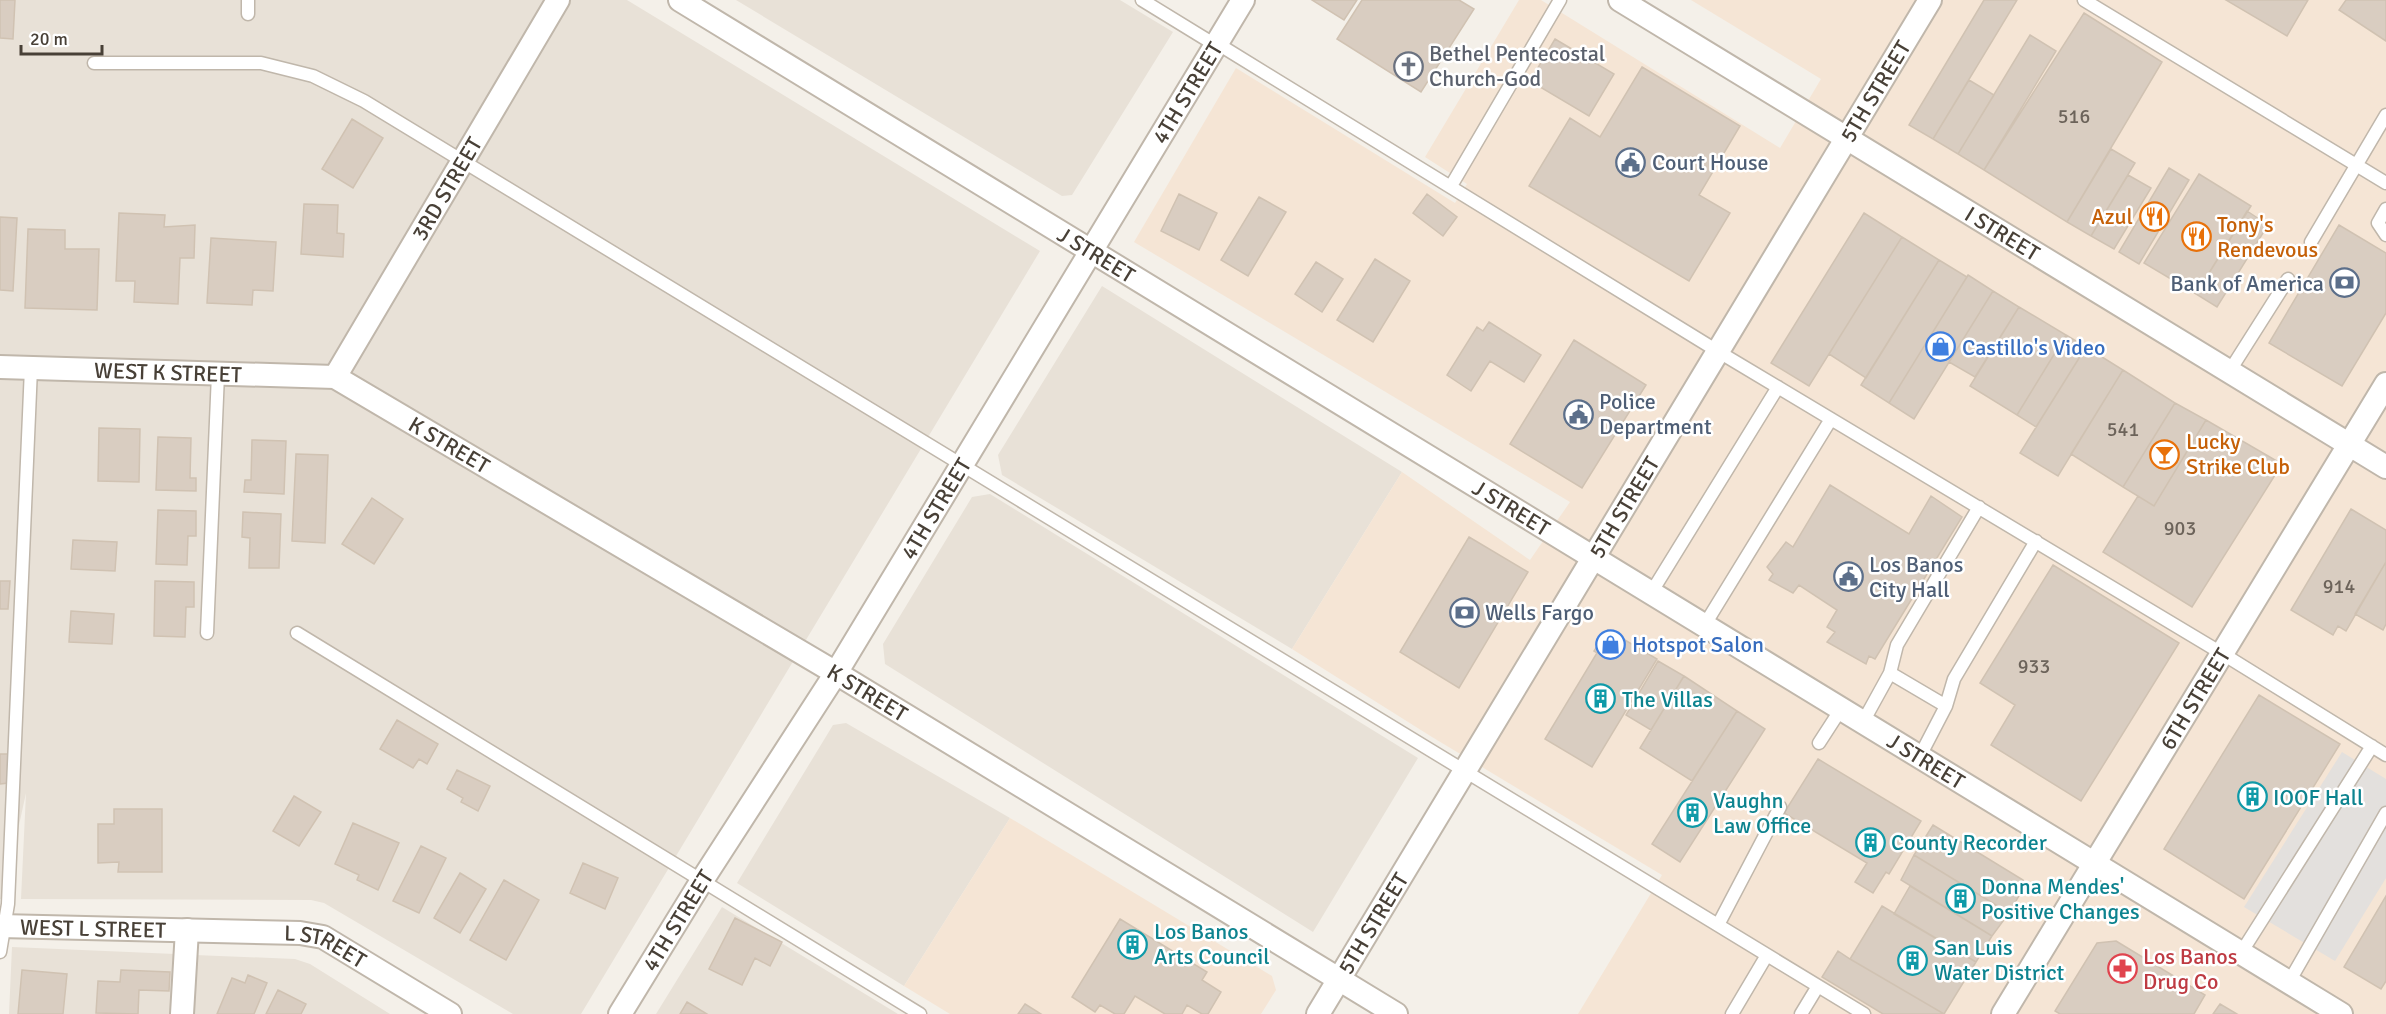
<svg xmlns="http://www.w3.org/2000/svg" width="2386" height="1014" font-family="Signika,sans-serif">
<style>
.residential{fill:#e8e1d7}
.commercial{fill:#f5e5d5}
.parking{fill:#e3e0dd}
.building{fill:#d9cdc1;stroke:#d0c2b2;stroke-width:1.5}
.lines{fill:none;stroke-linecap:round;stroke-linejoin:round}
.lane-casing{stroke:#c0b7ab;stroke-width:15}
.street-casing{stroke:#c0b7ab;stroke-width:26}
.lane{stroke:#fff;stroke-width:12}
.street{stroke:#fff;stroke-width:22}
.labels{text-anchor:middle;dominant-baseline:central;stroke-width:5;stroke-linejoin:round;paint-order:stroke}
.number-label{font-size:20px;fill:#6c635a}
.worship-label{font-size:22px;fill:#5b616d;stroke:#fff;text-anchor:start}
.street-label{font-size:22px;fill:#484037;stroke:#fff}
.service-label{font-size:22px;fill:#4e5e75;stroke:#fff;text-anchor:start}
.food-label{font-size:22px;fill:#c56008;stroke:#fff;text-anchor:start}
.shop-label{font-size:22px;fill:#366cbe;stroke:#fff;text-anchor:start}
.culture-label{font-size:22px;fill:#0d838f;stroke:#fff;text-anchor:start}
.health-label{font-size:22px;fill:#be3a42;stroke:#fff;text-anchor:start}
</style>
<rect width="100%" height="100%" fill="#f4f0e9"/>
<path class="residential" d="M 0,0 L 627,0 L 1040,251 L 581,1014 L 513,1014 L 324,903 L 311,900 L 21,899 L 26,793 L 3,899 L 0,899 Z
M 736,0 L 1120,0 L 1173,32 L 1072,195 L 1062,196 Z
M 1102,286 L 1402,472 L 1292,649 L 1002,475 L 998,455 Z
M 990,494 L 1418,758 L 1313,932 L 885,664 L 883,644 L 972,497 Z
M 846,723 L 1010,818 L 904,986 L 737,883 L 833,725 Z
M 722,907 L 898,1014 L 656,1014 Z
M 12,947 L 175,954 L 172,1014 L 9,1014 Z
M 195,955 L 295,959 L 310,964 L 390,1014 L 192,1014 Z"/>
<path class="commercial" d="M 1519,0 L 1541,0 L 1780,148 L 1821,79 L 1691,0 L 2386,0 L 2386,1014 L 1578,1014 L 1662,875 L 1432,737 L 1292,649 L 1402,472 L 1530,560 L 1570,502 L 1134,242 L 1236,68 L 1455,203 L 1467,184 L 1425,157 Z
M 1010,818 L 1272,976 L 1276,990 L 1261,1014 L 950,1014 L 904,986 Z"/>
<path class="parking" d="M 2342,752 L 2386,779 L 2386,878 L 2335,961 L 2244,907 Z"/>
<path class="building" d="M 0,0 L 15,0 L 13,39 L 0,38 Z
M 1312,0 L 1357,0 L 1344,20 Z
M 1362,0 L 1459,0 L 1474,9 L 1421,92 L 1337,39 Z
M 1984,0 L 2017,0 L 1933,139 L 1909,125 Z
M 2226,0 L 2308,0 L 2287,36 Z
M 2346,0 L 2386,0 L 2386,41 L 2339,10 Z
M 2084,13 L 2162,62 L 2067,222 L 1984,170 Z
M 2030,35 L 2056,51 L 1984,170 L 1958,154 Z
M 1555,39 L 1614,74 L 1589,116 L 1530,81 Z
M 1642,67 L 1740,126 L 1699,195 L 1730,213 L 1689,281 L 1529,186 L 1570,118 L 1600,137 Z
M 1969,80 L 1994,95 L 1958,154 L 1933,139 Z
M 352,119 L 383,138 L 353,188 L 322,169 Z
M 2111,149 L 2135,163 L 2091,236 L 2067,222 Z
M 2169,168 L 2189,180 L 2139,264 L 2119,252 Z
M 2199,174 L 2251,206 L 2196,294 L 2144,263 Z
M 2128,175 L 2151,188 L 2114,249 L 2091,236 Z
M 1179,194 L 1217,213 L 1199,250 L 1161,231 Z
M 1427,194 L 1457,217 L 1443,236 L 1413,213 Z
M 1259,197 L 1286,212 L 1248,276 L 1221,260 Z
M 304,204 L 338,205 L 337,233 L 344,234 L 343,257 L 301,254 Z
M 2247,211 L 2268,225 L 2217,307 L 2196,294 Z
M 119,213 L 165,215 L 164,227 L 195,225 L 194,258 L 180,258 L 178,304 L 134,302 L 135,281 L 116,281 Z
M 1864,213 L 1902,237 L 1809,386 L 1771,363 Z
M 0,217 L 17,218 L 13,291 L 0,290 Z
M 2339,225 L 2386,253 L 2386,313 L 2342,386 L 2269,343 Z
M 28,229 L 65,230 L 65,249 L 99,249 L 97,310 L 25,308 Z
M 1902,237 L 1939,260 L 1866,378 L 1829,354 Z
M 211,238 L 276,242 L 273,291 L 253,290 L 252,305 L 207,303 Z
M 1375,259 L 1410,281 L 1373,342 L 1337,320 Z
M 1939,260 L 1967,277 L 1889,403 L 1861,385 Z
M 1316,262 L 1343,279 L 1322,312 L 1295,294 Z
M 1968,275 L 1993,291 L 1914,419 L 1889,403 Z
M 1993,291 L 2019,307 L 1975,377 L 1949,362 Z
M 2019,307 L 2066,335 L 2017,415 L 1970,386 Z
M 1489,322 L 1541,355 L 1524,382 L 1490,361 L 1471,391 L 1447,375 L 1477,327 L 1483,331 Z
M 2066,335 L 2086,347 L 2036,427 L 2017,415 Z
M 1574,340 L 1646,385 L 1582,488 L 1510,444 Z
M 2086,347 L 2123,370 L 2058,476 L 2020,453 Z
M 2123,370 L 2175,403 L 2123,487 L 2071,454 Z
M 2175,403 L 2206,420 L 2154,506 L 2123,487 Z
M 2206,420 L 2282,464 L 2192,607 L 2103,552 L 2138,496 L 2154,506 Z
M 99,428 L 140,429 L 139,482 L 98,481 Z
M 158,437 L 191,438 L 190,478 L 196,478 L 196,491 L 156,490 Z
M 252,440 L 286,441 L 284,494 L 244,492 L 245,480 L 251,480 Z
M 296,454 L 328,455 L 325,543 L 292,541 Z
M 1830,485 L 1909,534 L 1931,496 L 1962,517 L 1875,659 L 1869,656 L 1866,664 L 1827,642 L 1835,632 L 1827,627 L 1837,610 L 1799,585 L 1793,593 L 1769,580 L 1773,574 L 1767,567 L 1786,542 L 1793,547 Z
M 372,498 L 403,519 L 374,564 L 342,544 Z
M 2351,509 L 2386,530 L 2386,562 L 2346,631 L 2338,626 L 2333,635 L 2291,610 Z
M 158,510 L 196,511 L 196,536 L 188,536 L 187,565 L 156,564 Z
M 243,512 L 281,514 L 279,568 L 249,568 L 250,538 L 242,537 Z
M 1469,537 L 1528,572 L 1459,688 L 1400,652 Z
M 73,540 L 117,542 L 115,571 L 71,569 Z
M 2386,562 L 2386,624 L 2383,630 L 2355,614 Z
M 2053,565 L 2179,643 L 2081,801 L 1991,745 L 2015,705 L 1980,683 Z
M 0,581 L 10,581 L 8,609 L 0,609 Z
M 155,581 L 194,582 L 194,607 L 186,607 L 185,637 L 154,636 Z
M 71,611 L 114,614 L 112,644 L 69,642 Z
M 1608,630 L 1657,659 L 1592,767 L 1545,739 L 1597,653 L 1594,651 Z
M 1658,661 L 1684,676 L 1651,730 L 1626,715 Z
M 1684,676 L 1737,711 L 1692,781 L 1640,748 Z
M 2259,695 L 2340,744 L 2244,899 L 2164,849 Z
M 1737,711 L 1765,729 L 1680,862 L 1652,844 Z
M 397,720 L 438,744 L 427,764 L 419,759 L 413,768 L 380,749 Z
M 0,754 L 8,754 L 8,783 L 0,784 Z
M 1818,759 L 1921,821 L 1889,874 L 1886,872 L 1873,893 L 1855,882 L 1867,863 L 1784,813 Z
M 457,770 L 490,786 L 478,811 L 461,802 L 463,798 L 447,789 Z
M 294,796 L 321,812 L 299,846 L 273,831 Z
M 114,809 L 162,809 L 162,872 L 118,872 L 119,862 L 98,863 L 98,824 L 114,824 Z
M 353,823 L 399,843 L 378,890 L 357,880 L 359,875 L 335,864 Z
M 1933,825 L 2023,880 L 2024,887 L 2009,913 L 1914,855 Z
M 421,846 L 446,858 L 419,913 L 393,901 Z
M 1914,855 L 2009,913 L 1992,936 L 1901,880 Z
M 583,863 L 618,878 L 605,909 L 570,893 Z
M 460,873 L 486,889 L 460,933 L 434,918 Z
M 504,880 L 539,900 L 506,960 L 470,940 Z
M 1910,886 L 1992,936 L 1976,962 L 1894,914 Z
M 2386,896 L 2386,981 L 2381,989 L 2344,967 Z
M 1882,906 L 1976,962 L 1944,1014 L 1850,959 Z
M 735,918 L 782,942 L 770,966 L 755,958 L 742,985 L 709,969 Z
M 1120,919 L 1207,972 L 1202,980 L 1221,992 L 1208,1014 L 1202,1014 L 1187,1005 L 1182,1014 L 1165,1014 L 1135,996 L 1124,1014 L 1115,1014 L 1100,1005 L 1095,1012 L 1072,997 Z
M 2116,941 L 2205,995 L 2194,1014 L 2060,1014 L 2055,1011 L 2097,943 Z
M 1838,951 L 1850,959 L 1944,1014 L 1883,1014 L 1822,977 Z
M 22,970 L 67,974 L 63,1014 L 18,1014 Z
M 121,970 L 170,972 L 169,991 L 139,990 L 138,1014 L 96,1013 L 98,981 L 120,982 Z
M 248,975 L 267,983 L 254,1014 L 217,1014 L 232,978 L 245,983 Z
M 278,990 L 306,1004 L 301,1014 L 266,1014 Z
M 687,1002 L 707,1014 L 680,1014 Z
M 1025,1004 L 1041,1014 L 1018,1014 Z
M 2220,1004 L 2237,1014 L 2213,1014 Z"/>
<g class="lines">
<defs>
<path id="lane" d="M 1142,0 L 1217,46
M 2084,0 L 2386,183
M 248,14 L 248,0
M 1218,44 L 1719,352 L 2223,654 L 2386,755
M 94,63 L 261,63 L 313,76 L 364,101 L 1864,1014
M 1451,186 L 1560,0
M 2386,209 L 2378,223 L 2386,235
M 2311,242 L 2386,115
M 2229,372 L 2288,279
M 1651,593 L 1778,387
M 1704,626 L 1831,419
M 207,633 L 218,374
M 297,633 L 920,1014
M 1890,673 L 1946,706
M 1863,722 L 1890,673 L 1897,645 L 1979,507
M 1819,743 L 1841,709
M 1920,756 L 1946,706 L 1954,679 L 2036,541
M 1718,925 L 1780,807
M 0,952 L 8,904 L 31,368
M 2241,953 L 2372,746
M 2289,982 L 2386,813
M 1732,1014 L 1767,955
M 1801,1014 L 1818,986"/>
<g id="street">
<path id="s1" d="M 680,0 L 2341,1014"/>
<path id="s2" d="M 1620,0 L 2386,467"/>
<path id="s3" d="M 0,367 L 335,377 L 836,673 L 1396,1014"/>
<path id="s4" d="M 335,377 L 558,0"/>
<path id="s5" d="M 0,926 L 300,933 L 323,937 L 450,1014"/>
<path d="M 182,1014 L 187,930"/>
<path id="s6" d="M 620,1014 L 701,882 L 836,673 L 1243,0"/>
<path id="s7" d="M 1318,1014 L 1930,0"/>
<path id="s8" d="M 2003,1014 L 2386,384"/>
</g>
</defs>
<use href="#lane" class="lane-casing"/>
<use href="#street" class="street-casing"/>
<use href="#lane" class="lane"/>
<use href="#street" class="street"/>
</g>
<defs>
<symbol id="church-ring" viewBox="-11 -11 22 22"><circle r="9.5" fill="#fff" stroke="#6b7280" stroke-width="1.5"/><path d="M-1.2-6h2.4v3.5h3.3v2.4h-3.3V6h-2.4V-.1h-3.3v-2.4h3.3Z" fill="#6b7280"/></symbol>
<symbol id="civic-ring" viewBox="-11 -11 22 22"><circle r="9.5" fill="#fff" stroke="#5c6f8a" stroke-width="1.5"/><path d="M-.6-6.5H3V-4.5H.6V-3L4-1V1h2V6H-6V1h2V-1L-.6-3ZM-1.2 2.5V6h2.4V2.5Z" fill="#5c6f8a"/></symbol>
<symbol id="restaurant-ring" viewBox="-11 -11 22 22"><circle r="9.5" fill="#fff" stroke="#e8710a" stroke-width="1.5"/><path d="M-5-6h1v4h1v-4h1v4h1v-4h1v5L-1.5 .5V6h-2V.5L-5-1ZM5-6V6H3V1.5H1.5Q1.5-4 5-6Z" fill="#e8710a"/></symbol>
<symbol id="bank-ring" viewBox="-11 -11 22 22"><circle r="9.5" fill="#fff" stroke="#5c6f8a" stroke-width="1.5"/><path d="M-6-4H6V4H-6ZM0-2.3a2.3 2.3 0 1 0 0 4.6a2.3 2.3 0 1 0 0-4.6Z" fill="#5c6f8a"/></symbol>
<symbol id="shop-ring" viewBox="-11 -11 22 22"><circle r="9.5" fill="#fff" stroke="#3f7fe0" stroke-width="1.5"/><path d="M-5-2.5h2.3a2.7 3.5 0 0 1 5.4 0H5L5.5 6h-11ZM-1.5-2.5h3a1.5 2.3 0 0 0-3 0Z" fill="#3f7fe0"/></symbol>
<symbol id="bar-ring" viewBox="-11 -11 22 22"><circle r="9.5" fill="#fff" stroke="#e8710a" stroke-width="1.5"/><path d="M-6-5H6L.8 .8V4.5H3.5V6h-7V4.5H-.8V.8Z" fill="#e8710a"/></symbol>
<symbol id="building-ring" viewBox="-11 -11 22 22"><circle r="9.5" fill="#fff" stroke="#0f9aa8" stroke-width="1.5"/><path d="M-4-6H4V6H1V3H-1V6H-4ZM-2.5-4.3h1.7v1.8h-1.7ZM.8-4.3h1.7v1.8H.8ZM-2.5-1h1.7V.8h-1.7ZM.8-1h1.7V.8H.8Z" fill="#0f9aa8"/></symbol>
<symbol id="pharmacy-ring" viewBox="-11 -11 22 22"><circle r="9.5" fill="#fff" stroke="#e0444e" stroke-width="1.5"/><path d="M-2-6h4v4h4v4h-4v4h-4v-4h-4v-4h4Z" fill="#e0444e"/></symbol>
</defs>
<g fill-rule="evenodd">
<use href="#church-ring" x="1392" y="50" width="33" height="33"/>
<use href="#civic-ring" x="1614" y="146" width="33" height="33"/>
<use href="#restaurant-ring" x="2138" y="200" width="33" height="33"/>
<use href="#restaurant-ring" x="2180" y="220" width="33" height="33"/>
<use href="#bank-ring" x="2328" y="266" width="33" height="33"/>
<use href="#shop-ring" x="1924" y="330" width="33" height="33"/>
<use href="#civic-ring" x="1562" y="398" width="33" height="33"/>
<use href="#bar-ring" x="2148" y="438" width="33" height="33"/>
<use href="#civic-ring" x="1832" y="560" width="33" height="33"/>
<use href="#bank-ring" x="1448" y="596" width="33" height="33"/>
<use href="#shop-ring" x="1594" y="628" width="33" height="33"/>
<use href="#building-ring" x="1584" y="682" width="33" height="33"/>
<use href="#building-ring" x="2236" y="780" width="33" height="33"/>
<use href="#building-ring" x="1676" y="796" width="33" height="33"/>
<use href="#building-ring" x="1854" y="826" width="33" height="33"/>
<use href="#building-ring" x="1944" y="882" width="33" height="33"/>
<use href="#building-ring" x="1116" y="928" width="33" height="33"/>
<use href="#building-ring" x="1896" y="944" width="33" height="33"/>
<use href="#pharmacy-ring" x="2106" y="952" width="33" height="33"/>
</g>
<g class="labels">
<g class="number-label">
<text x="2074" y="116">516</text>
<text x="2123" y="429">541</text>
<text x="2180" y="528">903</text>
<text x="2339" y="586">914</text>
<text x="2034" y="666">933</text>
</g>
<g class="worship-label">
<text x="1429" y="53">Bethel Pentecostal<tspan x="1429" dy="25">Church-God</tspan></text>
</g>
<g class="street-label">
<text stroke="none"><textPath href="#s7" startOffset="1078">5TH STREET</textPath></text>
<text stroke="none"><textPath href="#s6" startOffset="1082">4TH STREET</textPath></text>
<text stroke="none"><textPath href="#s4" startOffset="219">3RD STREET</textPath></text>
<text stroke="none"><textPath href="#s2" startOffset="448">I STREET</textPath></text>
<text stroke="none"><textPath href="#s1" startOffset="488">J STREET</textPath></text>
<text stroke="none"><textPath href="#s3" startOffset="168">WEST K STREET</textPath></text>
<text stroke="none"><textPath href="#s3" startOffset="468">K STREET</textPath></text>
<text stroke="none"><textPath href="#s1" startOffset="974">J STREET</textPath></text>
<text stroke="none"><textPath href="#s7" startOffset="592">5TH STREET</textPath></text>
<text stroke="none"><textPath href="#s6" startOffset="596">4TH STREET</textPath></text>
<text stroke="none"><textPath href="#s3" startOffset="954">K STREET</textPath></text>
<text stroke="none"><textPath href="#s8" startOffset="369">6TH STREET</textPath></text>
<text stroke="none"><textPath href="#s1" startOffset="1460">J STREET</textPath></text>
<text stroke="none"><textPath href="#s6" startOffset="110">4TH STREET</textPath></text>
<text stroke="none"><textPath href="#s7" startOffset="106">5TH STREET</textPath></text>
<text stroke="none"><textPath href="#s5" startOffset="93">WEST L STREET</textPath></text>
<text stroke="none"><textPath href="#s5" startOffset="328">L STREET</textPath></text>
</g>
<g class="service-label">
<text x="1652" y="162">Court House</text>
<text x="2324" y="283" text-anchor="end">Bank of America</text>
<text x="1599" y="401">Police<tspan x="1599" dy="25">Department</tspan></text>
<text x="1869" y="564">Los Banos<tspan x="1869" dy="25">City Hall</tspan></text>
<text x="1485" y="612">Wells Fargo</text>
</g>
<g class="food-label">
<text x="2133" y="216" text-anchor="end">Azul</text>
<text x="2217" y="224">Tony's<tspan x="2217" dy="25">Rendevous</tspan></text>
<text x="2186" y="441">Lucky<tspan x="2186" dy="25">Strike Club</tspan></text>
</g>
<g class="shop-label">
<text x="1962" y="347">Castillo's Video</text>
<text x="1632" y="644">Hotspot Salon</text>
</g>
<g class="culture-label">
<text x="1622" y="699">The Villas</text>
<text x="2273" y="797">IOOF Hall</text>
<text x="1713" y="800">Vaughn<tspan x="1713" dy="25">Law Office</tspan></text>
<text x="1891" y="842">County Recorder</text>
<text x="1981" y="886">Donna Mendes'<tspan x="1981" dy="25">Positive Changes</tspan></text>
<text x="1154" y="931">Los Banos<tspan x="1154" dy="25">Arts Council</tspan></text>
<text x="1934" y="947">San Luis<tspan x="1934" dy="25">Water District</tspan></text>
</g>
<g class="health-label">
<text x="2143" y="956">Los Banos<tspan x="2143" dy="25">Drug Co</tspan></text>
</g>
</g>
<path d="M21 45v9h81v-9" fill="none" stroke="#484037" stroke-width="3"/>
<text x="30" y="45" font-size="18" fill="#484037" stroke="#ffffff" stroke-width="4.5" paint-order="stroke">20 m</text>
</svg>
